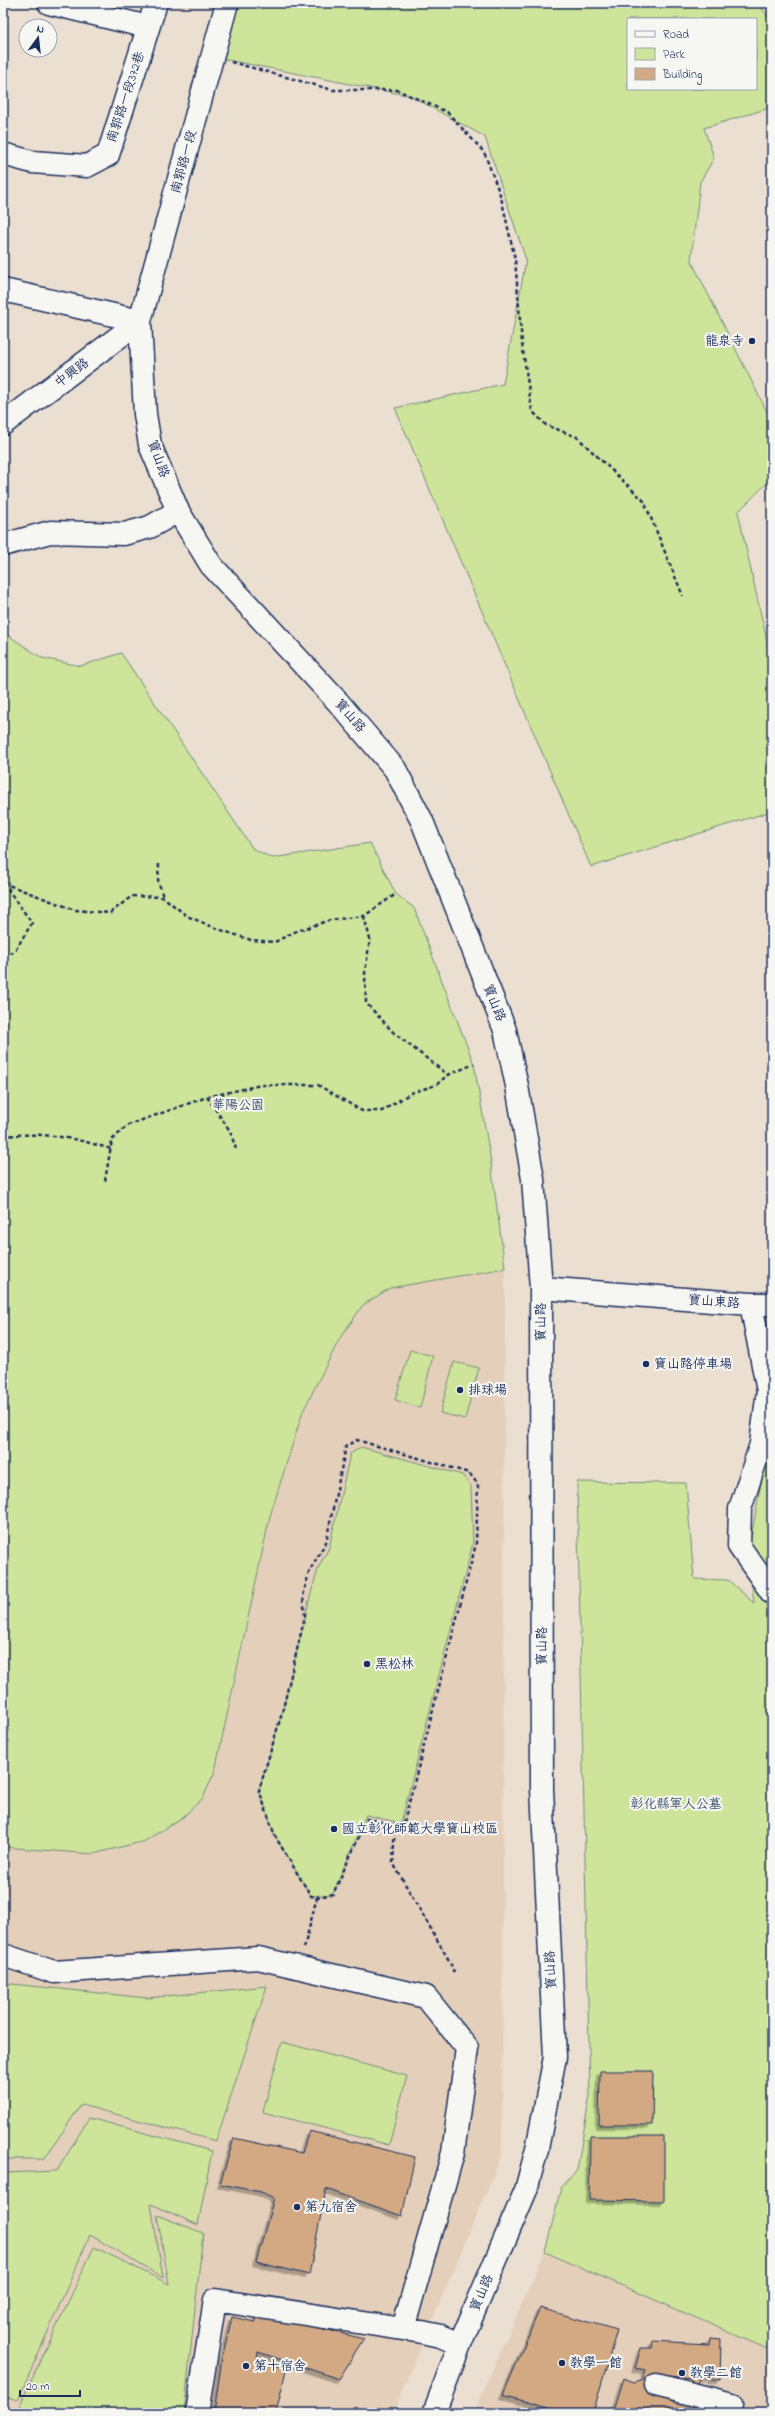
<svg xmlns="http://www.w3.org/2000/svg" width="775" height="2416" font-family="'Indie Flower','LXGW WenKai TC',sans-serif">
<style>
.built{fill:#e4cfba}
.green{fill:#cde49a;stroke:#748a7c;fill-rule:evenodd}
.building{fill:#d2a983;stroke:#1b2f5e;filter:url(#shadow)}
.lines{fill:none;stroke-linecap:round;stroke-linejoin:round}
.minor-casing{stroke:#1b2f5e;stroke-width:25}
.path{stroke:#1b2f5e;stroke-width:2.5;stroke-dasharray:4 3;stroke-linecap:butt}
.minor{stroke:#f6f6f2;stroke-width:22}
.poi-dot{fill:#1b2f5e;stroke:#f6f6f2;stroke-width:1.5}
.labels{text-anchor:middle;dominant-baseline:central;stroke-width:4;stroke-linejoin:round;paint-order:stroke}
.street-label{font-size:13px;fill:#1b2f5e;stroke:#f6f6f2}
.poi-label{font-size:13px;fill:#1b2f5e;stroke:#f6f6f2;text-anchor:start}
.park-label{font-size:13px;fill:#3f536a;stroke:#f6f6f2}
</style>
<defs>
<filter id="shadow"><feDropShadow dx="-3.5" dy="3.5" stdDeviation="0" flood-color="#0004"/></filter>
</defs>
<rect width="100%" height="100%" fill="#ebdfd1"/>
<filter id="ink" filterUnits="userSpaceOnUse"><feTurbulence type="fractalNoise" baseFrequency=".025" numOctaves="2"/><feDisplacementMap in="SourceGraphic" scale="8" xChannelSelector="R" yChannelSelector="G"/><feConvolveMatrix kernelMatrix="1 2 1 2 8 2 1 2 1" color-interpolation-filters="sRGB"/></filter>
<g filter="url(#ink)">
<path class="built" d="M 505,1268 L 502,2155 L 393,2413 L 3,2413 L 3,1847 L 16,1847 L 215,1771 L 270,1516 L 303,1411 L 340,1338 L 363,1305 L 390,1288 Z
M 545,2252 L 772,2351 L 772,2413 L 473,2413 Z"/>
<path class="green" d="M 236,3 L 758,3 L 772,22 L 772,98 L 766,109 L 704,128 L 714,158 L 700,182 L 691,260 L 772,422 L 772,478 L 738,512 L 772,664 L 772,811 L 591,867 L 395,408 L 503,384 L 526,260 L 485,137 L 411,96 L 212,57 ZM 628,19 L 756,19 L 756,89 L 628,89 Z
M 3,629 L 6,634 L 42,658 L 81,666 L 121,653 L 253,849 L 272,858 L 370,843 L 396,894 L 414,908 L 474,1064 L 490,1156 L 505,1268 L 390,1288 L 363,1305 L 340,1338 L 303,1411 L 270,1516 L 215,1771 L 203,1798 L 183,1817 L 145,1841 L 93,1854 L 3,1847 Z
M 410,1350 L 433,1356 L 420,1408 L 395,1400 Z
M 454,1362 L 479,1368 L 465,1419 L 440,1413 Z
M 772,1422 L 772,2351 L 545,2252 L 561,2188 L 577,2170 L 590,2094 L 577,1482 L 686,1483 L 694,1579 L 728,1580 L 754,1603 L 748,1554 Z
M 361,1447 L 462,1475 L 471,1486 L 473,1543 L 401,1823 L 366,1815 L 333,1894 L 311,1896 L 275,1836 L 259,1790 L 282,1713 L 310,1597 L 319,1566 L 329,1548 L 350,1454 Z
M 3,1983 L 147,1998 L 267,1986 L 216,2141 L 81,2105 L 44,2159 L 3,2159 Z
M 282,2042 L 407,2076 L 389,2145 L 263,2112 Z
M 89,2118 L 212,2151 L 198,2225 L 151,2204 L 163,2278 L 90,2235 L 18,2400 L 3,2396 L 3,2173 L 57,2171 Z
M 157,2215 L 203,2233 L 184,2413 L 16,2413 L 94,2247 L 169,2284 Z"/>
<path class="building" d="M 600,2071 L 653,2071 L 652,2125 L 599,2125 Z
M 309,2131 L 415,2157 L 402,2216 L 326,2189 L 309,2275 L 256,2262 L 274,2198 L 261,2192 L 220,2184 L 234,2138 L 302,2153 Z
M 590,2136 L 664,2136 L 664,2201 L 589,2200 Z
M 540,2308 L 617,2330 L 593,2413 L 565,2413 L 503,2395 Z
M 259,2313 L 364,2339 L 339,2379 L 258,2352 L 257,2361 L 286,2370 L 276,2413 L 214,2413 L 222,2358 L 232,2317 L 256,2322 Z
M 710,2338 L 721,2339 L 720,2380 L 711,2380 L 710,2377 L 701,2378 L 698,2383 L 693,2383 L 690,2378 L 668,2376 L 664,2384 L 709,2404 L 706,2413 L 613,2413 L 624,2378 L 634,2382 L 644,2379 L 645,2370 L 635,2368 L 641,2348 L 652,2348 L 653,2341 L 709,2344 Z"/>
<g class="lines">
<defs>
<path id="minor" d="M 49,3 L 148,27
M 227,3 L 140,321 L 145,414 L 150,445 L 178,511 L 211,565 L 338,702 L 395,769 L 422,821 L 505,1030 L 517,1086 L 533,1179 L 541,1288 L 542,1789 L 555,2057 L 537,2149 L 526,2190 L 460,2344 L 434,2413
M 3,154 L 32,162 L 87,166 L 108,155 L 156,3
M 3,290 L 140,321
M 3,424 L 140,321
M 3,545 L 50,532 L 124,534 L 150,527 L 178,511
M 541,1288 L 751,1304 L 768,1391 L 761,1444 L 740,1509 L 739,1546 L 772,1593
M 751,1304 L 772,1304
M 3,1955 L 54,1972 L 258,1958 L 426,1997 L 467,2048 L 453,2153 L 403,2329
M 656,2385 L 732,2404
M 197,2413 L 215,2300 L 422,2332 L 440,2336 L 460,2344"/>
</defs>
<use href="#minor" class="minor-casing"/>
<path class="path" d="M 231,62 L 333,90 L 397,90 L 447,112 L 484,152 L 501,197 L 515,259 L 522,344 L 532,411 L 546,425 L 577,437 L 644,501 L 683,596
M 159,864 L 158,880 L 163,897
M 3,883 L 75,910 L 110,913 L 132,896 L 163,897 L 187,916 L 215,928 L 251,940 L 275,942 L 294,932 L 330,920 L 364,916 L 396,894
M 364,916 L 370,939 L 365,973 L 366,1003 L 394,1033 L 448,1075
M 3,955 L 14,952 L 32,923 L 9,891 L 9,885
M 207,1097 L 230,1131 L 236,1149
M 3,1136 C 45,1132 71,1137 111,1149
M 105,1181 L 112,1140 L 128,1125 L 207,1097 L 261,1085 L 318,1085 L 362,1111 L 382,1111 L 411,1093 L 436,1085 L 448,1075 L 474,1064
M 395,1824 L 393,1863 L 450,1962 L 454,1973
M 304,1948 L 317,1897 L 311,1896 L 275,1836 L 259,1790 L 282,1713 L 305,1616 L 303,1596 L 309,1572 L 326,1542 L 346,1446 L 357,1440 L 469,1473 L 478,1484 L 476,1544 L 403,1826 L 367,1819 L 333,1894 L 317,1897"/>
<use href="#minor" class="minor"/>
</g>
</g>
<g class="poi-dot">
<circle cx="752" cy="341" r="4"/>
<circle cx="646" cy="1364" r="4"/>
<circle cx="460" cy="1390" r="4"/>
<circle cx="367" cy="1664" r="4"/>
<circle cx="334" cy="1829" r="4"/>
<circle cx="297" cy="2207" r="4"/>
<circle cx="562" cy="2363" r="4"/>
<circle cx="246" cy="2366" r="4"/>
<circle cx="682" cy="2373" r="4"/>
</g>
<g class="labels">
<g class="street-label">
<text transform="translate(126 97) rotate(-72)">南郭路一段372巷</text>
<text transform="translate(184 162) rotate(-75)">南郭路一段</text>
<text transform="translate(72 373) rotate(-37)">中興路</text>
<text transform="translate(158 459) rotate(70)">寶山路</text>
<text transform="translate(350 716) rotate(49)">寶山路</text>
<text transform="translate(494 1003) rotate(68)">寶山路</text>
<text transform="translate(714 1302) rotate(4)">寶山東路</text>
<text transform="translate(541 1322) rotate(-90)">寶山路</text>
<text transform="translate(542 1646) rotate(-90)">寶山路</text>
<text transform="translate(551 1970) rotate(-93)">寶山路</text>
<text transform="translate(482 2293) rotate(-67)">寶山路</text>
</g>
<g class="poi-label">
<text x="744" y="341" text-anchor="end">龍泉寺</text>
<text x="654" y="1364">寶山路停車場</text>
<text x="468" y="1390">排球場</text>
<text x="375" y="1664">黑松林</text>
<text x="342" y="1829">國立彰化師範大學寶山校區</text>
<text x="305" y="2207">第九宿舍</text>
<text x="570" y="2363">教學一館</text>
<text x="254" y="2366">第十宿舍</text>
<text x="690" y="2373">教學二館</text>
</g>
<g class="park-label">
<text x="238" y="1105">華陽公園</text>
<text x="676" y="1804">彰化縣軍人公墓</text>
</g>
</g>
<rect width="775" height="2416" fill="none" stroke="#f6f6f2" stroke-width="16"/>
<rect x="8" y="8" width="759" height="2400" fill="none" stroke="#1b2f5e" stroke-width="1.5" filter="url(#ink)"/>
<rect x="627" y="18" width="130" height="72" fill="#f6f6f2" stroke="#9ea6b7"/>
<rect x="635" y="31" width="20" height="6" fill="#f6f6f2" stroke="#9ea6b7"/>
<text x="663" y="38" font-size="12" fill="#1b2f5e">Road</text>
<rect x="635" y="48" width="20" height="12" fill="#cde49a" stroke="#9ea6b7"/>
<text x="663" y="58" font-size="12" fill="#1b2f5e">Park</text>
<rect x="635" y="68" width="20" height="12" fill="#d2a983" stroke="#9ea6b7"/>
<text x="663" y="78" font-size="12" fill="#1b2f5e">Building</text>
<g transform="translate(38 38) rotate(15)"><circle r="19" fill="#f6f6f2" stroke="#9ea6b7"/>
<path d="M0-3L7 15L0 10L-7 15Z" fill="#1b2f5e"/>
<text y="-6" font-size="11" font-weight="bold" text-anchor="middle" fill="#1b2f5e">N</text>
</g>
<path d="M20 2390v6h60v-6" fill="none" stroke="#1b2f5e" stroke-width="2"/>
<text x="26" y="2390" font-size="12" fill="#1b2f5e" stroke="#f6f6f2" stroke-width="3" paint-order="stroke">20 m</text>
</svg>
